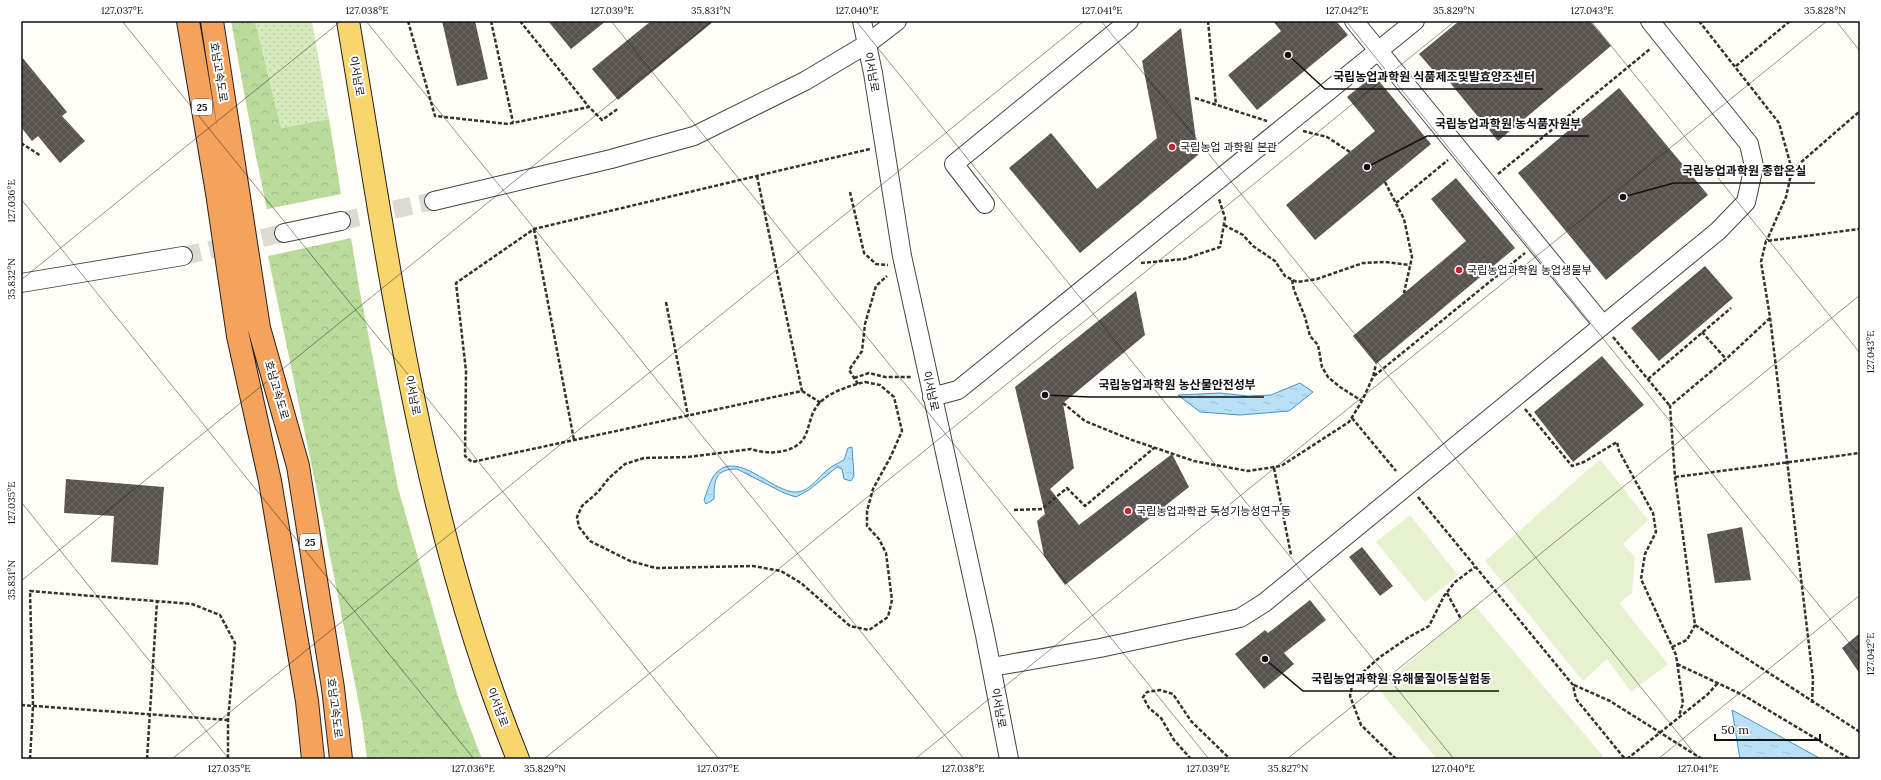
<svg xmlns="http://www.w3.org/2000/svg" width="1881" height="780" font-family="Lora,'Noto Sans KR',serif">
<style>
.grass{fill:url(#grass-dots)}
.forest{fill:url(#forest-crowns)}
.pitch{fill:#e6f2cf}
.water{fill:url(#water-ripples);stroke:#3f96cf}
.building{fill:url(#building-cross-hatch)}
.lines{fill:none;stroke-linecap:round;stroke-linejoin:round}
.minor-tunnel{stroke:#dbdad3;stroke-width:18;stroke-dasharray:18 9;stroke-linecap:butt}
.minor-casing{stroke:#444;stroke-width:20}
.major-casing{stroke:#222;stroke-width:24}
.highway-casing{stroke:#222;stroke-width:24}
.path{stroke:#333;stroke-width:2.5;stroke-dasharray:4 2;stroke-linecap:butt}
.minor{stroke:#fff;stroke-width:18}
.major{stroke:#f9d66b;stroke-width:22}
.highway{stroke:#f5a25d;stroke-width:22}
.ticks{fill:none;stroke:#111;stroke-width:1;stroke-opacity:0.45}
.poi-dot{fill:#c4262e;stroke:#fff;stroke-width:1.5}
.labels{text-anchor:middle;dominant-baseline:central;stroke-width:4;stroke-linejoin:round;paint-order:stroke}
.shield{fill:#fff;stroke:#585858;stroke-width:1}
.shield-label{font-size:10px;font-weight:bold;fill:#111}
.street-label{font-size:11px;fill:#111;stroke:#fff}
.poi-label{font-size:11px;fill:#111;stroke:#fff;text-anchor:start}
.leader{fill:none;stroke:#111;stroke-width:1.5}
.callout-dot{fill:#111;stroke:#fff;stroke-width:1.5}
.callout-label{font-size:12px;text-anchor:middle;font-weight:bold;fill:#111;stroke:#fff;stroke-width:4;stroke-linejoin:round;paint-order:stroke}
.neatline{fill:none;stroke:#111;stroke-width:1.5}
.ticks-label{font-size:10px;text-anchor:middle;fill:#111}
</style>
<defs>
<pattern id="grass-dots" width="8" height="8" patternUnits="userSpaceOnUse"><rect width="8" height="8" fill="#d5ebbd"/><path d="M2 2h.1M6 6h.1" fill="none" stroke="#b6c8a1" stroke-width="1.8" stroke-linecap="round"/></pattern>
<pattern id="forest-crowns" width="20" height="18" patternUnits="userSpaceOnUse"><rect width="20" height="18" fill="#b9dc9c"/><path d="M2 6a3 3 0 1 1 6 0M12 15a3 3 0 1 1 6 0" fill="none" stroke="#9ebc85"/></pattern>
<pattern id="water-ripples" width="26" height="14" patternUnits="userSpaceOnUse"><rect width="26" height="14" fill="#b9e0f7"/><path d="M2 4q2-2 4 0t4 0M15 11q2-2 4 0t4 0" fill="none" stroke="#9ebfd3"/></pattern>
<pattern id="building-cross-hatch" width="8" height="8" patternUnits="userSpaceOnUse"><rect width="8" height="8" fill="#5a524d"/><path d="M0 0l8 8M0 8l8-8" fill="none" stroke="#6d6662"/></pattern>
</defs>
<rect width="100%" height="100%" fill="#fffdf5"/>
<path class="grass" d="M 255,21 L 312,21 L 329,119 L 281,128 Z"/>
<path class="forest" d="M 231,21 L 255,21 L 281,128 L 329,119 L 341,194 L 267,209 L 256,157 Z
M 351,238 L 359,287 L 398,488 L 458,697 L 482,759 L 367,759 L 362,720 L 323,520 L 268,256 Z"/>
<path class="pitch" d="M 1600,459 L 1648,520 L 1623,544 L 1635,557 L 1632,593 L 1619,603 L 1668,664 L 1631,692 L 1607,659 L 1583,681 L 1485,561 Z
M 1410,515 L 1458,575 L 1425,602 L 1376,542 Z
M 1475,606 L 1603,756 L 1599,759 L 1437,759 L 1378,689 Z"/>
<path class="water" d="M 1300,383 L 1313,392 L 1289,411 L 1240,415 L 1200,412 L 1178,395 L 1220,393 L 1248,396 L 1271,395 Z
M 852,447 L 854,476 L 851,481 L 844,479 L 842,469 L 837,467 L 809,490 L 796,497 L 784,493 L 737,469 C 715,469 714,480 714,499 L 706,504 L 704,500 C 707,492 709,484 713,477 C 734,445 772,493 796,492 C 811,492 820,473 833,466 C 836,464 840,462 844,460 L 848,448 Z
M 1732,710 L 1821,759 L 1740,759 Z"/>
<path class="building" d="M 442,21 L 475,21 L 488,79 L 457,86 Z
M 548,21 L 606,21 L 571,49 Z
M 651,21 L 714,21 L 618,100 L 592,69 Z
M 1273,21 L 1336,21 L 1348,35 L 1257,110 L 1228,75 L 1281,31 Z
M 1459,21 L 1590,21 L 1611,46 L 1498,141 L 1442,73 L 1438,76 L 1419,54 Z
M 1181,28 L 1198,155 L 1080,253 L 1009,168 L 1051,133 L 1097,189 L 1157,138 L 1142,61 Z
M 21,56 L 67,112 L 62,116 L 85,141 L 60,163 L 38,136 L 32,141 L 21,127 Z
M 1374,75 L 1431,144 L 1315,240 L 1286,205 L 1375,131 L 1347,97 Z
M 1619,88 L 1708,195 L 1606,280 L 1518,173 Z
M 1456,178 L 1515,248 L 1376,364 L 1353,336 L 1466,241 L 1431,199 Z
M 1705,266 L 1733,298 L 1659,361 L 1631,328 Z
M 1136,291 L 1145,335 L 1063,403 L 1074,468 L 1050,489 L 1079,525 L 1172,454 L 1189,487 L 1065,585 L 1044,556 L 1037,521 L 1045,514 L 1015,387 Z
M 1602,356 L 1644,405 L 1573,462 L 1534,412 Z
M 66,479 L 164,487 L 158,565 L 111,562 L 114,516 L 64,513 Z
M 1742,527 L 1751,580 L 1715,583 L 1707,534 Z
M 1362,547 L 1393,586 L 1380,596 L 1349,557 Z
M 1310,600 L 1326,620 L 1284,653 L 1294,664 L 1264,689 L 1235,654 L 1265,630 L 1268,633 Z
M 1860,633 L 1860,674 L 1842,648 Z"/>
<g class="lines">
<path class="minor-tunnel" d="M 341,221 L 434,201
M 183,256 L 284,233"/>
<defs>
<path id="minor" d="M 862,21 L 873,73 L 902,256 L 985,635 L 1009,759
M 1354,21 L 1603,325
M 434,201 L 611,159 L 694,136 L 805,81 L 867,44 L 897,21
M 985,204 L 954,164 L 1129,21
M 284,233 L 341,221
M 21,283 L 183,256
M 932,397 L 958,390 L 963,386 L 1415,21
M 992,667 L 1100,648 L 1240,618 L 1264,603 L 1718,231 L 1746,202 L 1754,166 L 1749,144 L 1650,21"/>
<path id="major" d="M 348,21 C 390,270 422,524 518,759"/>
<path id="highway" d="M 188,21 L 217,193 L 238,336 L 270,481 L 307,701 L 313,759
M 212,21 L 259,328 L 298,466 L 333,688 L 341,759"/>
</defs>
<use href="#minor" class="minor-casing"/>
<use href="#major" class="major-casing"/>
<use href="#highway" class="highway-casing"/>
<path class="path" d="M 408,21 L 435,116 L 508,124 L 589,107 L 602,120 L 619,108
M 491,21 L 513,122
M 520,21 L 589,107
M 1208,21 L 1216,105
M 1699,21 L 1779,123 L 1792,170 L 1786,197 L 1767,240
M 1736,66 L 1790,21
M 1195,98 L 1267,121
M 1303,131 L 1327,137 L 1350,152
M 21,143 L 41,156
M 1792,170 L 1860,111
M 1498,174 L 1650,49
M 757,176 L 802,391 L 472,462 L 465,456 L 466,371 L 456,283 L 534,229 L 870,149
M 1385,182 L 1404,219 L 1412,257 L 1404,293
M 850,192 L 864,253 L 876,264 L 888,265
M 1396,203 L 1448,160
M 1224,225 L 1243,235 L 1253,246 L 1275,261 L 1285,276 L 1297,282 L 1317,279 L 1363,263 L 1385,262 L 1410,265
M 534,229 L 574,440
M 1141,263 L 1184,259 L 1220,247 L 1225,218 L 1219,199
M 1292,280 L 1294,290 L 1305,317 L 1310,336 L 1318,345 L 1322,367 L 1328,377 L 1340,387 L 1362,401
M 666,302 L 688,416
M 1770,318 L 1726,359 L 1670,406 L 1675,477 L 1695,625 L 1860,732
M 1702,332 L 1726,359
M 1613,337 L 1670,406
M 1374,376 L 1525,253
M 854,378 L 869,373 L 885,377 L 912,377
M 1648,379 L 1731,308
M 865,382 L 880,385 L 894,397 L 902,431 L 891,456 L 873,489 L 867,511 L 867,526 L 879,539 L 886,553 L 892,600 L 888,617 L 869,630 L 850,626 L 801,583 L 781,571 L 753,566 L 656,568 L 630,561 L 590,541 L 579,527 L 577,517 L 582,506 L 598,492 L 609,478 L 625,464 L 644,458 L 688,457 L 751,449 C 767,455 794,454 804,438 C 809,429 810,417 815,409 C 824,393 849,386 865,382 Z
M 858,384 L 849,370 L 862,351 L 865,324 L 876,286 L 887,276
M 802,391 L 821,403
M 1063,403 L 1085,421 L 1132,440 L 1194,461 L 1248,471 L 1281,466 L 1349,422 L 1362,401 L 1373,377 L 1376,364
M 1525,409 L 1572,466 L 1584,462 L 1617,442 L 1619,451 L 1653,513 L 1656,532 L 1645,554 L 1641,579 L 1676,655 L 1683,703 L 1679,716
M 1352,418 L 1396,471
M 1274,468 L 1291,555
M 1675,477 L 1860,453
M 1418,497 L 1573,685 L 1576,699 L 1625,759
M 1014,510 L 1042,509 L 1067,488 L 1085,506 L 1154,448
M 1447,593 L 1461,619
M 1672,647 L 1687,640 L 1695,625
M 1677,664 L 1743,695 L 1850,759
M 1574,685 L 1610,701 L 1702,759
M 1812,703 L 1813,679 L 1770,317 L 1761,262 L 1766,241 L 1860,229
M 21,705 L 228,720
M 30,759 L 33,706 L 30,591 L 192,604 L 220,615 L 235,643 L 228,720 L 228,759
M 147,759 L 157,601
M 1191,759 L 1174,740 L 1161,718 L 1149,708 L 1143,697 L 1147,692 L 1160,690 L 1173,694 L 1191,721 L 1230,759
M 1396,759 L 1361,725 L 1350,696 L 1353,681 L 1380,657 L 1409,637 L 1429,626 L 1444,596 L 1455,582 L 1475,567
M 1627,759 L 1708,694 L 1717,684"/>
<use href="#minor" class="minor"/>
<use href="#major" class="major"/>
<use href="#highway" class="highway"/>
</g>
<path class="ticks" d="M 122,21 L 719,759M 366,21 L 964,759M 611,21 L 1209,759M 856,21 L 1454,759M 1101,21 L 1699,759M 1346,21 L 1860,656M 1591,21 L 1860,353M 1836,21 L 1860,51M 21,199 L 474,759M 21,280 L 341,21M 21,502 L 229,759M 21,581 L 712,21M 172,759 L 1084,21M 544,759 L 1455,21M 915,759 L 1827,21M 1287,759 L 1860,295M 1658,759 L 1860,595"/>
<g class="poi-dot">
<circle cx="1172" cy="147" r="4"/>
<circle cx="1459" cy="270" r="4"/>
<circle cx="1128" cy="511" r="4"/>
</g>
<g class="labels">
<g class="shield">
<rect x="192" y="99" width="20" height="16" rx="3"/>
<rect x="300" y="534" width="20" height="16" rx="3"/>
</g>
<g class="shield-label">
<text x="202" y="107">25</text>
<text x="310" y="542">25</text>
</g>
<g class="street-label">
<text transform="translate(219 72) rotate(81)">호남고속도로</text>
<text transform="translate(872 72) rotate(80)">이서남로</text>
<text transform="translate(357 76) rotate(80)">이서남로</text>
<text transform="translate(277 390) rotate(74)">호남고속도로</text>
<text transform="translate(931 391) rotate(78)">이서남로</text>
<text transform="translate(413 395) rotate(79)">이서남로</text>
<text transform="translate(498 707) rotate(70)">이서남로</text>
<text transform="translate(335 708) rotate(83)">호남고속도로</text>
<text transform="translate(999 708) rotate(80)">이서남로</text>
</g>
<g class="poi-label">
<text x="1180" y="147">국립농업 과학원 본관</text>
<text x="1467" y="270">국립농업과학원 농업생물부</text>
<text x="1136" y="511">국립농업과학관 독성기능성연구동</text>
</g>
</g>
<path class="leader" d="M1288 55L1325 89H1543M1367 167L1427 136H1589M1623 197L1674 183H1815M1045 395L1090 397H1264M1265 659L1303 691H1499"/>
<g class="callout-dot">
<circle cx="1288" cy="55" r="4"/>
<circle cx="1367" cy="167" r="4"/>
<circle cx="1623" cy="197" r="4"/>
<circle cx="1045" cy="395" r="4"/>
<circle cx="1265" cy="659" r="4"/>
</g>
<g class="callout-label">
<text x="1434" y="81">국립농업과학원 식품제조및발효양조센터</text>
<text x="1508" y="128">국립농업과학원 농식품자원부</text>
<text x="1744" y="175">국립농업과학원 종합온실</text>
<text x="1177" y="389">국립농업과학원 농산물안전성부</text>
<text x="1401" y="683">국립농업과학원 유해물질이동실험동</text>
</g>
<rect width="1881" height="780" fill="none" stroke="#ffffff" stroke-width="44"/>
<path d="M1715 734v6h105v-6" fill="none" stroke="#111111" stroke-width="2"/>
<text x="1721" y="734" font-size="12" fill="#111111" stroke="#ffffff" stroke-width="3" paint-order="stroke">50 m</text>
<rect x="22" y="22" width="1837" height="736" class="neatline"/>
<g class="ticks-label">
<text x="122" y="14">127.037°E</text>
<text x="367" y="14">127.038°E</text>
<text x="612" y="14">127.039°E</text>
<text x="711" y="14">35.831°N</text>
<text x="857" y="14">127.040°E</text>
<text x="1102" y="14">127.041°E</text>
<text x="1347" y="14">127.042°E</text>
<text x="1454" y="14">35.829°N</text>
<text x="1592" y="14">127.043°E</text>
<text x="1825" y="14">35.828°N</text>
<text transform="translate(11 201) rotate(-90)" y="4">127.036°E</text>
<text transform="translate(11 279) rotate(-90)" y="4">35.832°N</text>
<text transform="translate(1870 352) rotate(-90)" y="4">127.043°E</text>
<text transform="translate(11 503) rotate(-90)" y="4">127.035°E</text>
<text transform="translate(11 580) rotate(-90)" y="4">35.831°N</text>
<text transform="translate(1870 654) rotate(-90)" y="4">127.042°E</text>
<text x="229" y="772">127.035°E</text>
<text x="473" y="772">127.036°E</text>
<text x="545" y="772">35.829°N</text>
<text x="718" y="772">127.037°E</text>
<text x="963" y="772">127.038°E</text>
<text x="1208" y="772">127.039°E</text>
<text x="1288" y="772">35.827°N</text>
<text x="1453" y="772">127.040°E</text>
<text x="1698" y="772">127.041°E</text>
</g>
</svg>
